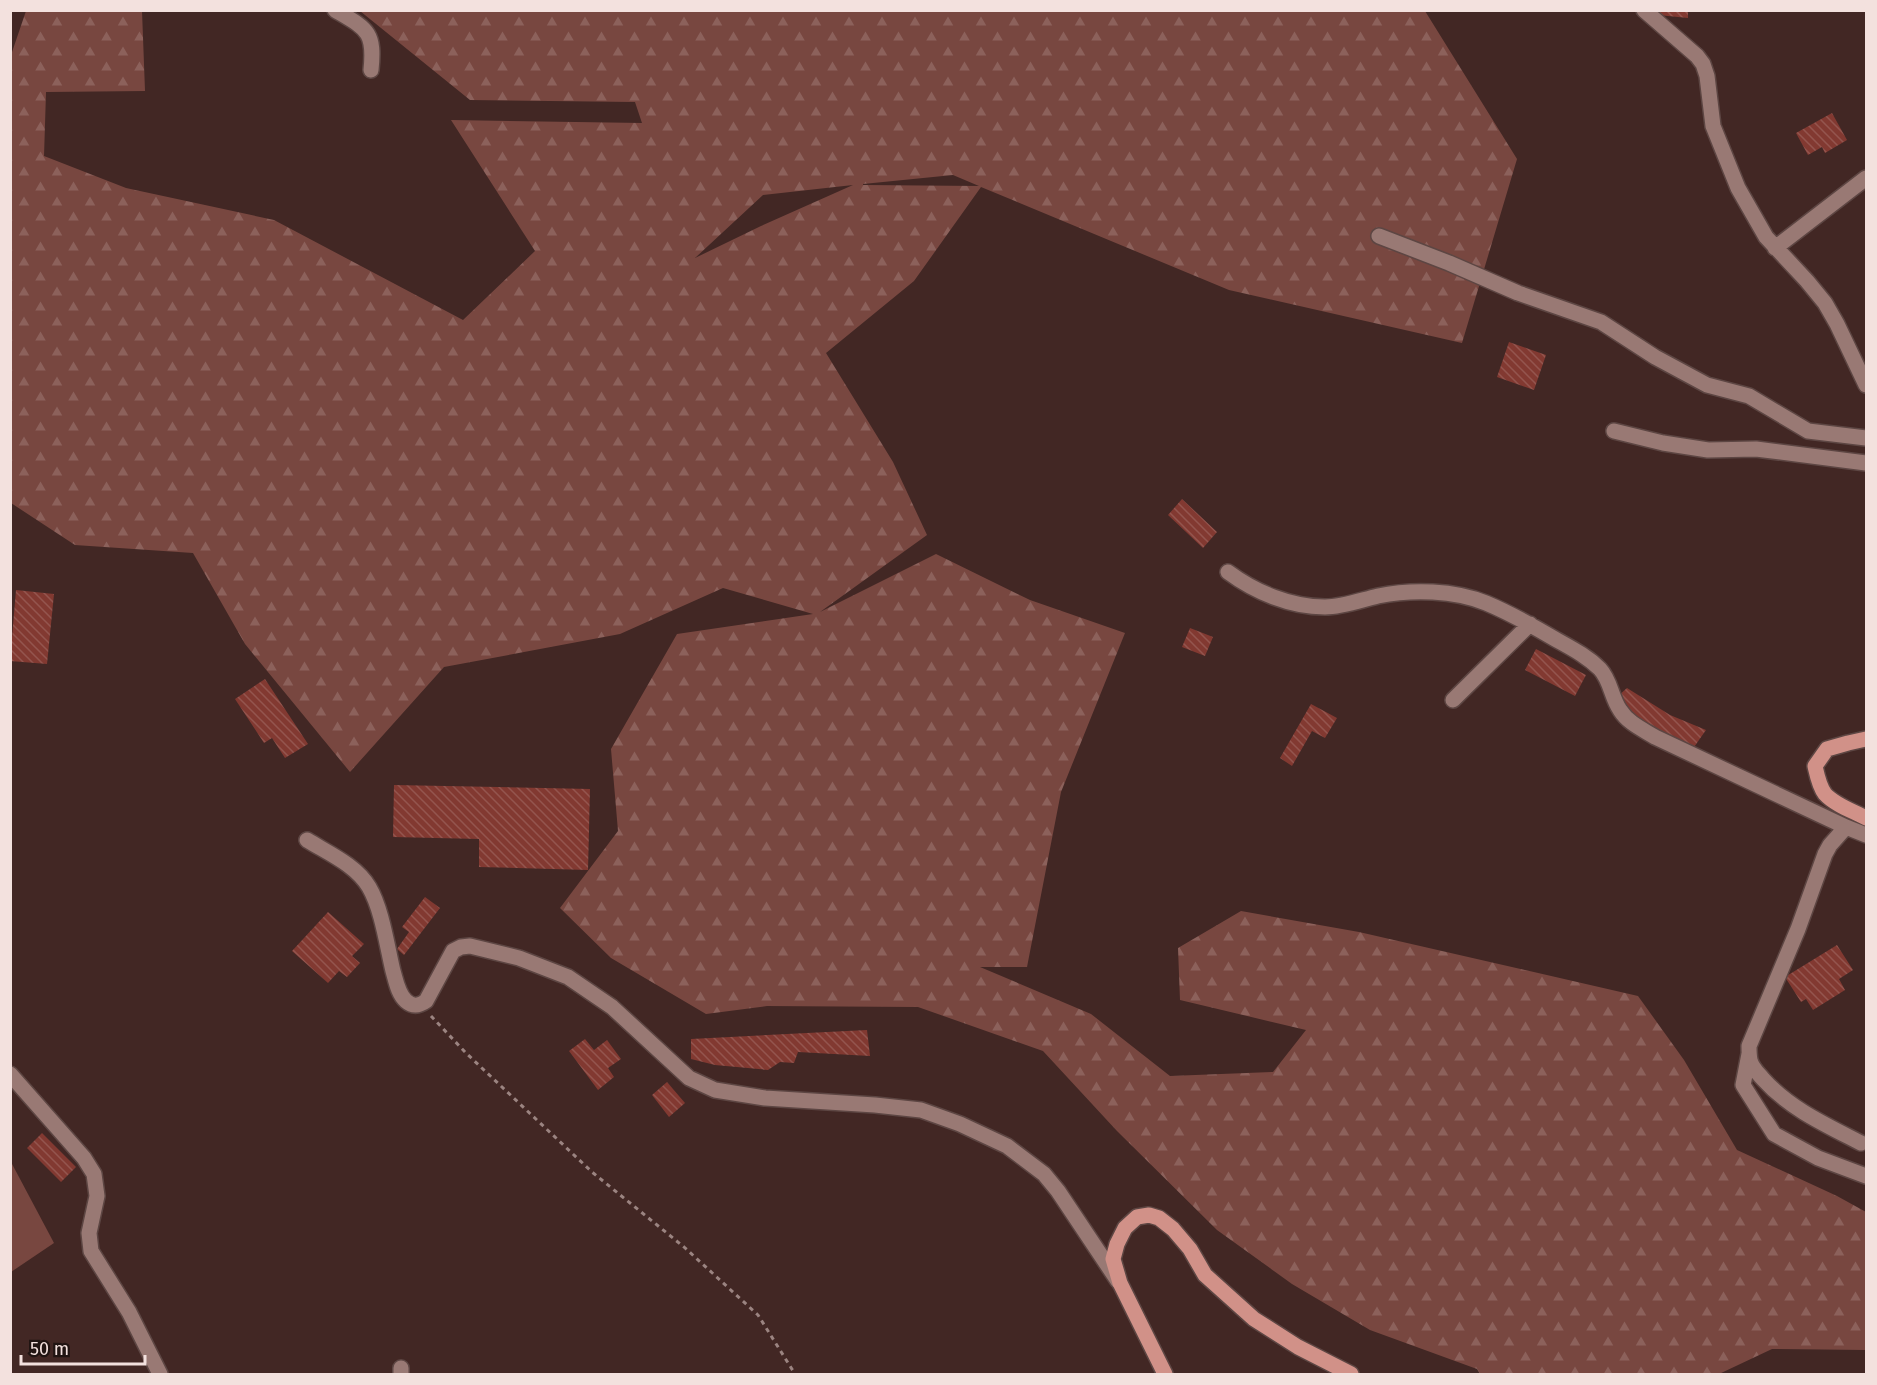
<svg xmlns="http://www.w3.org/2000/svg" width="1877" height="1385" font-family="'Fira Sans',sans-serif">
<style>
.green{fill:#784740}
.forest{fill:url(#forest-firs);fill-rule:evenodd}
.building{fill:url(#building-back-hatch)}
.lines{fill:none;stroke-linecap:round;stroke-linejoin:round}
.minor-casing{stroke:#5d4643;stroke-width:18}
.major-casing{stroke:#5d4643;stroke-width:18}
.path{stroke:#9b8481;stroke-width:3;stroke-dasharray:4.5 4.5;stroke-linecap:butt}
.minor{stroke:#997974;stroke-width:15}
.major{stroke:#d19188;stroke-width:15}
</style>
<defs>
<pattern id="forest-firs" width="22" height="20" patternUnits="userSpaceOnUse" patternTransform="scale(1.5)"><rect width="22" height="20" fill="#784740"/><path d="M5 1l3.5 6h-7zM16 11l3.5 6h-7z" fill="#8c615b"/></pattern>
<pattern id="building-back-hatch" width="6" height="6" patternUnits="userSpaceOnUse" patternTransform="scale(1.5)"><rect width="6" height="6" fill="#823931"/><path d="M-1 5l2 2M0 0l6 6M5-1l2 2" fill="none" stroke="#94554e"/></pattern>
</defs>
<rect width="100%" height="100%" fill="#422724"/>
<path class="green" d="M 11,1162 L 54,1243 L 11,1272 L 10,1272 Z"/>
<path class="forest" d="M 26,11 L 142,11 L 145,91 L 46,92 L 44,156 L 126,188 L 274,220 L 463,320 L 535,251 L 451,120 L 642,123 L 635,102 L 470,100 L 360,11 L 1425,11 L 1517,159 L 1462,343 L 1229,290 L 981,187 L 914,281 L 826,353 L 893,462 L 927,535 L 820,612 L 936,554 L 1030,600 L 1125,633 L 1061,792 L 1027,967 L 980,967 L 1091,1014 L 1170,1076 L 1273,1072 L 1306,1030 L 1180,1000 L 1178,948 L 1241,911 L 1359,932 L 1638,996 L 1684,1060 L 1737,1150 L 1837,1196 L 1866,1212 L 1866,1350 L 1772,1349 L 1719,1374 L 1480,1374 L 1477,1369 L 1370,1330 L 1292,1284 L 1217,1230 L 1117,1131 L 1043,1051 L 918,1007 L 767,1006 L 706,1014 L 611,958 L 560,908 L 618,831 L 611,749 L 677,634 L 813,614 L 723,588 L 620,634 L 444,667 L 350,772 L 245,644 L 193,553 L 75,545 L 11,503 L 10,58 ZM 953,175 L 979,186 L 863,185 L 863,184 ZM 853,185 L 761,226 L 695,258 L 763,195 Z"/>
<path class="building" d="M 1649,10 L 1688,10 L 1688,18 L 1648,14 Z
M 1832,113 L 1847,140 L 1825,153 L 1822,147 L 1808,155 L 1796,133 Z
M 1509,342 L 1546,355 L 1534,390 L 1497,377 Z
M 1182,499 L 1217,532 L 1203,548 L 1168,515 Z
M 16,590 L 54,594 L 47,664 L 10,661 Z
M 1190,628 L 1213,637 L 1205,656 L 1182,647 Z
M 1536,649 L 1586,675 L 1575,696 L 1525,670 Z
M 265,679 L 308,744 L 285,758 L 272,738 L 264,743 L 235,699 Z
M 1627,688 L 1670,715 L 1706,730 L 1692,750 L 1631,715 L 1617,697 Z
M 1311,704 L 1337,718 L 1325,738 L 1312,731 L 1292,766 L 1280,758 Z
M 394,785 L 590,789 L 588,870 L 479,867 L 479,839 L 393,837 Z
M 425,897 L 440,908 L 404,955 L 397,949 L 409,932 L 402,927 Z
M 328,912 L 364,944 L 352,956 L 360,963 L 347,977 L 339,971 L 328,983 L 292,951 Z
M 1837,945 L 1853,970 L 1839,979 L 1845,990 L 1813,1010 L 1806,999 L 1801,1002 L 1785,977 Z
M 867,1030 L 870,1056 L 798,1052 L 794,1063 L 780,1062 L 768,1070 L 715,1065 L 691,1059 L 691,1039 Z
M 585,1039 L 594,1050 L 607,1040 L 621,1059 L 608,1068 L 614,1077 L 598,1090 L 569,1051 Z
M 667,1082 L 685,1103 L 669,1117 L 652,1095 Z
M 42,1133 L 76,1167 L 61,1182 L 27,1148 Z"/>
<g class="lines">
<defs>
<path id="minor" d="M 335,10 C 367,29 375,31 371,70
M 1644,10 L 1697,56 L 1703,64 L 1707,76 L 1713,126 L 1738,188 L 1766,237 L 1807,281 L 1825,303 L 1837,324 L 1866,385
M 1379,236 L 1449,263 L 1518,293 L 1601,322 L 1655,357 L 1707,385 L 1749,396 L 1808,431 L 1866,438
M 1775,248 L 1866,178
M 1614,431 L 1663,443 L 1708,450 L 1756,449 L 1866,463
M 1228,572 C 1255,592 1290,607 1325,607 C 1343,607 1361,600 1378,596 C 1412,589 1454,590 1486,603 C 1510,613 1533,626 1555,639 C 1571,648 1587,656 1600,669 C 1611,681 1611,697 1620,710 C 1628,723 1642,729 1655,737 L 1846,827
M 1453,700 L 1530,624
M 307,840 C 328,853 356,865 369,887 C 382,909 387,946 393,971 C 396,981 398,994 406,1001 C 413,1007 419,1006 426,1001 L 453,951 L 461,947 L 470,946 L 519,958 L 568,977 L 612,1007 L 689,1078 L 715,1090 L 765,1098 L 875,1105 L 921,1110 L 960,1124 L 1007,1146 L 1044,1174 L 1058,1191 L 1118,1281
M 1749,1054 L 1743,1085 L 1774,1134 L 1818,1158 L 1866,1176
M 10,1074 L 84,1158 L 94,1174 L 97,1196 L 89,1233 L 91,1251 L 129,1312 L 160,1374
M 1861,1143 C 1826,1125 1790,1109 1763,1079 C 1758,1073 1752,1068 1750,1060 C 1749,1055 1749,1050 1749,1046 L 1798,929 L 1825,854 L 1830,845 L 1846,827 L 1866,835
M 401,1368 L 401,1374"/>
<path id="major" d="M 1866,739 L 1848,743 L 1827,749 L 1815,766 C 1817,775 1819,786 1825,794 C 1835,805 1853,811 1866,818
M 1165,1374 L 1120,1283 L 1113,1259 L 1117,1244 L 1125,1228 L 1137,1217 L 1149,1215 L 1159,1218 L 1173,1229 L 1190,1249 L 1205,1275 L 1254,1319 L 1298,1347 L 1351,1374"/>
</defs>
<use href="#minor" class="minor-casing"/>
<use href="#major" class="major-casing"/>
<path class="path" d="M 431,1016 L 466,1053 L 592,1172 L 684,1247 L 758,1315 L 795,1374"/>
<use href="#minor" class="minor"/>
<use href="#major" class="major"/>
</g>
<rect width="1877" height="1385" fill="none" stroke="#f3e1de" stroke-width="24"/>
<path d="M21 1355v9h124v-9" fill="none" stroke="#f3e1de" stroke-width="3"/>
<text x="30" y="1355" font-size="18" fill="#f3e1de" stroke="#201412" stroke-width="4.5" paint-order="stroke">50 m</text>
</svg>
